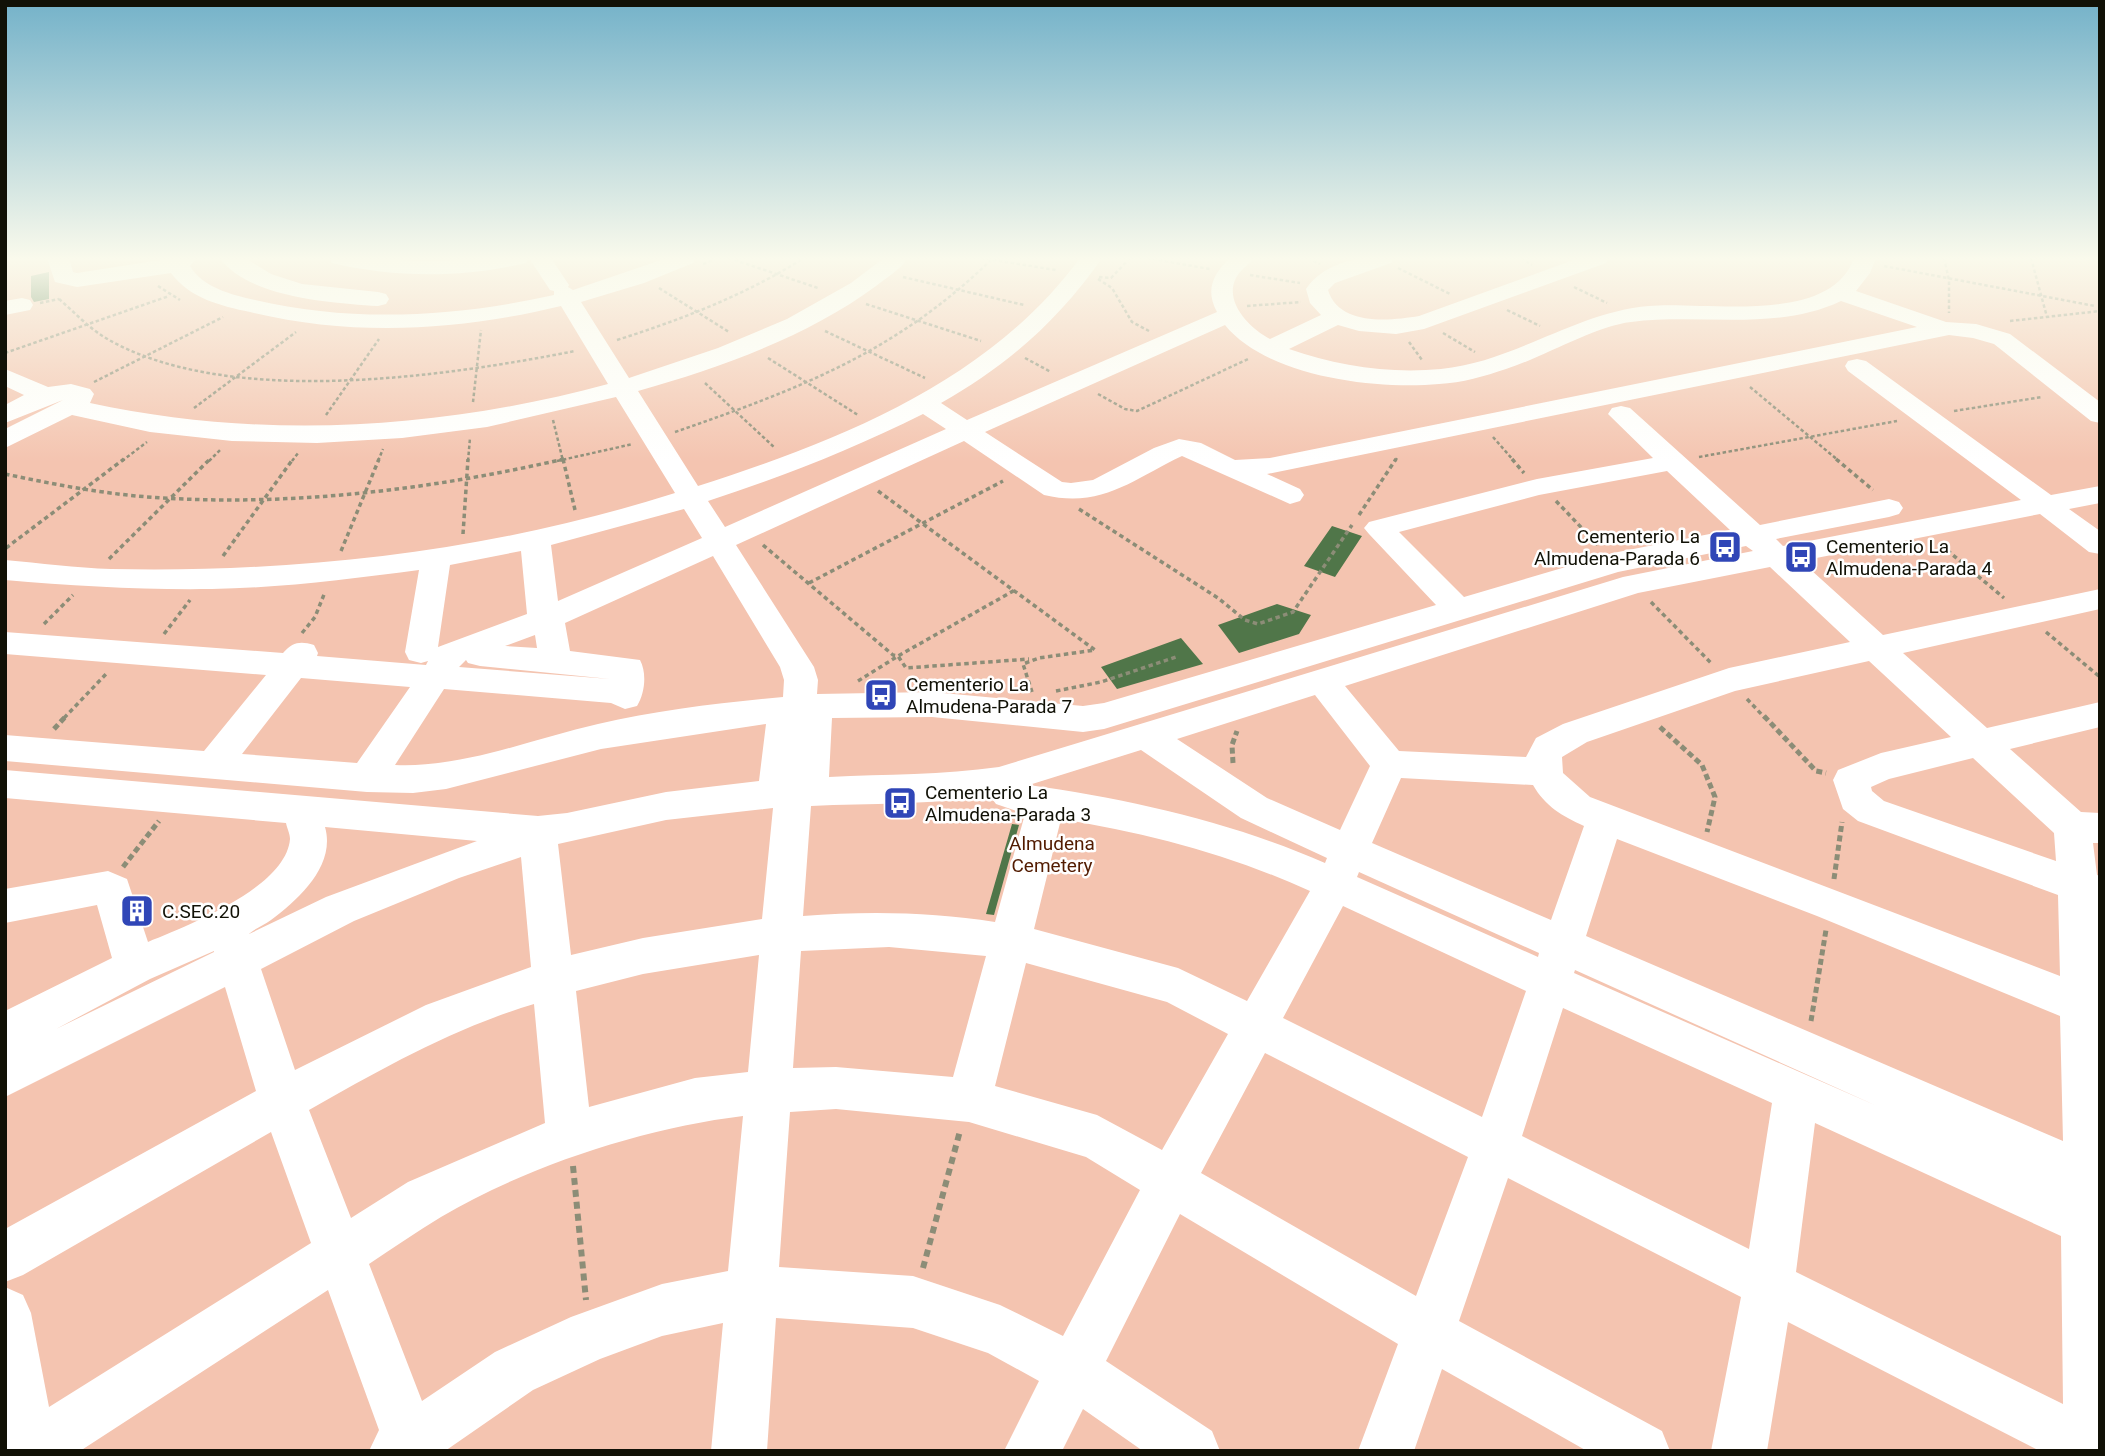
<svg xmlns="http://www.w3.org/2000/svg" width="2105" height="1456" font-family="Roboto,sans-serif">
<style>
.green{fill:#f4c4b0}
.building{fill:#507649}
.lines{fill:none;stroke-linecap:round;stroke-linejoin:round}
.path-far3{stroke:#8c8d77;stroke-width:2.5;stroke-dasharray:3.5 2.5;stroke-linecap:butt}
.path-far2{stroke:#8c8d77;stroke-width:3.5;stroke-dasharray:4.5 3.5;stroke-linecap:butt}
.path-far1{stroke:#8c8d77;stroke-width:5;stroke-dasharray:6 3.5;stroke-linecap:butt}
.path{stroke:#8c8d77;stroke-width:6;stroke-dasharray:7 5;stroke-linecap:butt}
.minor{fill:#fff;fill-rule:evenodd}
.labels{text-anchor:middle;dominant-baseline:central;stroke-width:5;stroke-linejoin:round;paint-order:stroke}
.poi-label{font-size:19px;fill:#111106;stroke:#fff;text-anchor:start}
.park-label{font-size:19px;fill:#521b00;stroke:#fff}
</style>
<rect width="100%" height="100%" fill="#f4f5d5"/>
<path class="green" d="M 5,258 L 2100,258 L 2100,1451 L 5,1451 Z"/>
<path class="building" d="M 49,272 L 49,299 L 34,302 L 31,297 L 31,276 Z
M 1332,526 L 1362,536 L 1335,577 L 1304,566 Z
M 1277,604 L 1311,615 L 1299,634 L 1239,653 L 1218,625 Z
M 1181,638 L 1203,664 L 1117,689 L 1101,667 Z
M 1012,824 L 1019,825 L 994,915 L 986,914 Z"/>
<g class="lines">
<path class="path-far3" d="M 729,258 L 818,288
M 981,258 L 1056,270
M 1147,258 L 1210,269
M 1308,258 L 1320,264
M 1521,258 L 1532,265
M 1944,258 L 1949,280 L 1949,313
M 2031,258 L 2047,317
M 2080,258 L 2100,261
M 703,264 L 717,258
M 1884,266 L 2095,306
M 1398,268 L 1450,294
M 1250,275 L 1300,283
M 903,277 L 1024,305
M 1099,277 L 1111,278 L 1130,258
M 1098,279 L 1112,288 L 1132,322 L 1149,331
M 158,286 L 180,300
M 1574,287 L 1607,303
M 659,288 L 729,332
M 59,299 C 73,311 88,327 104,337 C 224,409 443,377 575,351
M 40,303 L 59,299
M 866,304 L 981,341
M 1247,306 L 1301,302
M 1507,310 L 1540,326
M 2010,321 L 2100,311
M 825,331 L 925,378
M 1443,333 L 1475,352
M 617,340 C 683,319 745,295 804,258
M 1409,342 L 1422,360
M 5,353 L 169,296
M 768,358 L 858,415
M 1025,358 L 1051,372
M 94,382 L 223,317
M 705,383 L 775,448
M 1750,387 L 1839,461
M 1098,394 L 1125,409 L 1137,411 L 1248,359
M 473,402 L 481,330
M 194,408 L 296,332
M 1954,411 L 2042,397
M 326,415 L 379,339
M 553,420 L 563,461
M 675,432 C 799,389 897,352 993,258
M 1493,437 L 1514,461
M 1699,457 L 1897,421
M 122,461 L 147,442
M 209,461 L 220,450
M 292,461 L 298,453
M 378,461 L 383,449
M 468,461 L 470,438
M 557,461 L 633,444
M 1395,461 L 1397,458"/>
<path class="path-far2" d="M 563,459 L 575,510
M 1512,459 L 1524,473
M 1836,459 L 1873,490
M 5,474 C 57,485 109,495 163,498 C 297,506 433,489 564,459
M 878,491 L 1095,650 L 1039,658 L 1023,664 L 1032,692
M 1556,501 L 1598,545
M 1079,509 L 1218,598 L 1245,620 L 1258,624 L 1293,612 L 1352,525
M 1359,515 L 1396,459
M 463,534 L 468,459
M 763,545 L 893,655 L 898,656 L 1015,590
M 1941,545 L 2004,598
M 6,548 L 124,459
M 341,551 L 379,459
M 223,556 L 293,459
M 109,559 L 210,459
M 809,583 L 1003,481
M 1651,602 L 1711,663
M 44,624 L 73,595
M 2046,632 L 2100,677
M 302,633 L 315,617 L 325,592
M 164,634 L 190,600
M 858,681 L 898,656 L 906,668 L 1029,659
M 1056,691 L 1101,682 L 1176,657
M 1747,699 L 1765,718
M 64,718 L 108,672"/>
<path class="path-far1" d="M 1764,716 L 1816,771 L 1826,773
M 1660,727 L 1702,765 L 1715,797 L 1707,832
M 54,729 L 66,716
M 1233,763 L 1232,745 L 1237,731
M 123,867 L 159,821
M 1834,879 L 1842,822
M 1811,1021 L 1826,930"/>
<path class="path" d="M 573,1166 L 586,1300
M 923,1268 L 960,1131"/>
<path class="minor" d="M 47,258 L 69,258 L 73,272 L 77,273 L 173,258 L 197,258 L 190,266 C 202,287 232,295 255,300 C 353,323 455,317 554,295 L 554,291 L 550,290 L 529,258 L 551,258 L 569,285 L 568,287 L 573,290 L 667,258 L 696,258 L 693,263 L 644,283 L 581,302 L 629,378 L 718,348 L 787,319 L 851,283 L 884,258 L 908,258 C 901,269 886,278 876,286 C 807,337 719,368 638,391 L 698,486 C 839,441 990,381 1080,258 L 1102,258 C 1059,320 1007,366 941,403 L 967,420 L 1217,312 C 1205,290 1213,274 1230,258 L 1254,258 C 1248,266 1239,270 1235,280 C 1225,304 1251,329 1270,339 L 1321,315 L 1310,303 L 1306,289 C 1325,261 1362,256 1394,258 L 1391,263 L 1335,283 L 1328,290 C 1339,326 1389,321 1419,316 L 1579,258 L 1609,258 L 1606,263 L 1424,329 L 1396,334 L 1359,331 L 1338,325 L 1289,349 C 1337,366 1390,374 1441,369 C 1514,362 1576,312 1649,306 C 1706,301 1830,326 1854,258 L 1876,258 L 1870,273 L 1856,291 L 1946,322 L 1976,324 L 2010,334 L 2100,402 L 2100,423 L 2091,421 L 1994,344 L 1973,338 L 1949,335 L 1267,474 L 1300,489 L 1304,495 L 1300,501 L 1290,504 L 1182,456 C 1133,479 1102,509 1044,495 L 964,441 L 736,545 L 814,667 L 818,680 L 817,694 L 932,692 L 1083,706 L 1104,703 L 1436,605 L 1369,534 L 1364,528 L 1369,522 L 1537,479 L 1653,458 L 1608,414 L 1612,408 L 1621,406 L 1630,408 L 1760,525 L 1889,499 L 1899,502 L 1903,508 L 1899,514 L 1889,517 L 1776,539 L 1783,546 L 2021,500 L 1848,371 L 1845,366 L 1848,361 L 1857,359 L 1866,361 L 2051,495 L 2100,486 L 2100,503 L 2069,509 L 2100,531 L 2100,554 L 2089,552 L 2040,514 L 1801,561 L 1883,635 L 2100,589 L 2100,609 L 1903,653 L 1987,728 L 2100,702 L 2100,727 L 2010,749 L 2081,812 L 2100,813 L 2100,843 L 2093,843 L 2097,875 L 2100,876 L 2100,1451 L 2040,1451 L 1788,1322 L 1767,1451 L 1711,1451 L 1741,1297 L 1508,1178 L 1459,1321 L 1662,1431 L 1670,1451 L 1587,1451 L 1442,1369 L 1414,1451 L 1358,1451 L 1398,1344 L 1180,1214 L 1106,1361 L 1212,1431 L 1220,1451 L 1143,1451 L 1083,1409 L 1062,1451 L 1004,1451 L 1039,1381 L 988,1353 L 913,1328 L 776,1318 L 767,1451 L 711,1451 L 723,1323 L 662,1336 L 600,1359 L 533,1390 L 445,1451 L 369,1451 L 379,1430 L 328,1290 L 80,1451 L 5,1451 L 5,1287 L 23,1295 L 31,1313 L 49,1407 L 311,1243 L 271,1132 L 23,1275 L 5,1282 L 5,1229 L 256,1091 L 225,987 L 5,1097 L 5,1053 L 9,1052 L 5,1053 L 5,1011 L 112,958 L 97,905 L 5,923 L 5,889 L 108,871 L 127,879 L 148,942 C 187,926 286,888 290,839 C 290,834 287,828 286,823 L 5,798 L 5,770 L 538,816 L 567,813 L 666,792 L 759,781 L 766,724 L 601,749 L 446,789 L 413,793 L 367,792 L 5,761 L 5,735 L 204,751 L 266,675 L 5,654 L 5,632 L 283,653 C 293,642 300,641 314,645 L 318,653 L 317,656 L 426,665 L 428,661 L 421,663 L 409,660 L 405,652 L 419,570 C 350,579 281,588 212,589 C 143,590 74,586 5,580 L 5,560 C 40,563 76,568 111,569 C 301,573 493,551 675,493 L 616,397 L 487,427 L 402,438 L 317,443 L 232,441 L 150,432 L 72,415 L 5,448 L 5,429 L 63,400 L 5,423 L 5,405 L 24,395 L 5,386 L 5,369 L 48,387 L 71,384 L 90,389 L 94,394 L 90,403 C 262,440 438,430 608,384 L 561,306 C 458,331 353,337 250,312 C 221,306 189,298 171,273 L 77,287 L 55,282 ZM 1841,301 L 1917,327 L 1270,458 L 1235,460 L 1201,443 L 1179,439 L 1154,448 L 1093,480 L 1071,483 L 1062,482 L 985,432 L 1225,325 C 1267,377 1377,390 1439,384 C 1462,383 1485,376 1506,369 C 1544,357 1595,326 1631,322 C 1700,313 1776,332 1841,301 ZM 923,414 L 946,429 L 725,527 L 708,501 C 782,477 853,449 923,414 ZM 1667,471 L 1730,530 L 1613,553 L 1464,597 L 1399,532 L 1539,495 ZM 684,509 L 702,538 L 558,601 L 551,545 ZM 1746,546 L 1753,551 L 1623,577 L 999,767 C 943,775 886,774 829,777 L 832,718 L 932,717 L 1083,732 L 1104,729 L 1618,572 ZM 521,551 L 527,614 L 438,647 L 450,565 ZM 713,556 L 780,667 L 784,680 L 783,697 C 721,703 658,710 598,724 C 531,739 464,768 395,765 L 444,689 L 611,703 L 625,709 L 637,706 C 645,693 647,673 640,660 L 570,651 L 565,623 ZM 1770,567 L 1850,642 L 1729,668 L 1563,724 L 1536,738 L 1526,757 L 1399,751 L 1345,686 L 1638,593 ZM 535,635 L 537,648 L 505,646 ZM 466,660 L 468,663 L 480,666 L 610,679 L 459,667 ZM 1869,661 L 1951,737 L 1881,753 L 1838,770 L 1833,780 L 1843,809 L 1858,821 L 2058,895 L 2060,976 L 1590,797 L 1563,773 L 1562,757 L 1587,742 L 1735,691 ZM 301,678 L 410,687 L 357,763 L 242,754 ZM 1315,695 L 1370,766 L 1340,830 L 1267,798 L 1177,739 ZM 1141,750 L 1241,818 L 1327,858 L 1325,863 C 1232,822 1129,799 1029,785 ZM 1973,758 L 2054,833 L 2056,861 L 1884,801 L 1872,791 L 1871,787 L 1889,779 ZM 1401,778 L 1533,785 C 1545,806 1562,816 1584,826 L 1551,920 L 1372,843 ZM 990,796 L 996,804 L 1025,814 L 995,922 C 932,912 867,911 803,916 L 811,806 C 870,803 931,805 990,796 ZM 773,808 L 762,919 L 643,938 L 571,955 L 558,844 L 666,820 ZM 1061,819 C 1147,833 1231,855 1310,891 L 1247,1001 L 1178,968 L 1034,929 ZM 325,827 L 477,841 L 326,897 L 249,934 C 254,929 264,925 271,920 C 299,899 336,865 325,827 ZM 1617,839 L 1817,916 L 2060,1016 L 2063,1141 L 1586,936 ZM 521,857 L 531,967 L 426,1005 L 295,1070 L 261,969 L 354,921 L 459,878 ZM 1359,872 L 1539,953 L 1538,957 L 1357,877 ZM 1343,906 L 1526,991 L 1482,1117 L 1283,1018 ZM 889,947 L 986,956 L 953,1077 L 836,1067 L 793,1068 L 801,951 ZM 214,951 L 214,952 L 56,1029 L 150,979 ZM 759,955 L 748,1072 L 695,1078 L 589,1107 L 576,991 L 643,974 ZM 1026,963 L 1167,1002 L 1228,1034 L 1162,1150 L 1097,1115 L 995,1086 ZM 1575,970 L 1877,1106 L 1574,973 ZM 534,1004 L 545,1123 L 408,1182 L 351,1218 L 309,1110 C 381,1069 454,1028 534,1004 ZM 1563,1008 L 1772,1103 L 1749,1249 L 1522,1136 ZM 1265,1053 L 1468,1157 L 1416,1296 L 1201,1173 ZM 836,1109 L 969,1122 L 1086,1157 L 1140,1190 L 1063,1336 L 1000,1305 L 913,1276 L 779,1267 L 790,1112 ZM 743,1116 L 728,1271 L 662,1284 L 571,1317 L 495,1352 L 422,1401 L 369,1264 C 393,1248 416,1232 441,1217 C 527,1166 644,1128 743,1116 ZM 1815,1123 L 2061,1236 L 2063,1404 L 1796,1272 Z
M 220,258 L 245,258 L 271,274 L 302,284 L 378,292 L 386,294 L 389,299 L 386,304 L 378,306 C 334,303 248,298 220,258 Z
M 329,258 L 429,261 L 529,258 L 526,263 C 463,278 395,278 332,263 Z
M 22,298 L 30,300 L 33,305 L 30,310 L 5,315 L 5,301 Z"/>
</g>
<linearGradient id="sky" x2="0" y2="1"><stop stop-color="#74b2c9"/><stop offset="0.56" stop-color="#fafaec"/><stop offset="1" stop-color="#fafaec" stop-opacity="0"/></linearGradient>
<rect width="2105" height="462" fill="url(#sky)"/>
<defs>
<symbol id="bus-square" viewBox="-11 -11 22 22"><rect x="-9" y="-9" width="18" height="18" rx="4" fill="#3046b7" stroke="#fff"/><path d="M-5-6H5V4H4V6H2V4H-2V6H-4V4H-5ZM-3.5-4V0h7V-4ZM-3.5 1.2v1.5H-2V1.2ZM2 1.2v1.5H3.5V1.2Z" fill="#fff"/></symbol>
<symbol id="building-square" viewBox="-11 -11 22 22"><rect x="-9" y="-9" width="18" height="18" rx="4" fill="#3046b7" stroke="#fff"/><path d="M-4-6H4V6H1V3H-1V6H-4ZM-2.5-4.3h1.7v1.8h-1.7ZM.8-4.3h1.7v1.8H.8ZM-2.5-1h1.7V.8h-1.7ZM.8-1h1.7V.8H.8Z" fill="#fff"/></symbol>
</defs>
<g fill-rule="evenodd">
<use href="#bus-square" x="1706" y="528" width="38" height="38"/>
<use href="#bus-square" x="1782" y="538" width="38" height="38"/>
<use href="#bus-square" x="862" y="676" width="38" height="38"/>
<use href="#bus-square" x="881" y="784" width="38" height="38"/>
<use href="#building-square" x="118" y="892" width="38" height="38"/>
</g>
<g class="labels">
<g class="poi-label">
<text x="1700" y="536" text-anchor="end">Cementerio La<tspan x="1700" dy="22">Almudena-Parada 6</tspan></text>
<text x="1826" y="546">Cementerio La<tspan x="1826" dy="22">Almudena-Parada 4</tspan></text>
<text x="906" y="684">Cementerio La<tspan x="906" dy="22">Almudena-Parada 7</tspan></text>
<text x="925" y="792">Cementerio La<tspan x="925" dy="22">Almudena-Parada 3</tspan></text>
<text x="162" y="911">C.SEC.20</text>
</g>
<g class="park-label">
<text x="1052" y="843">Almudena<tspan x="1052" dy="22">Cemetery</tspan></text>
</g>
</g>
<rect width="2105" height="1456" fill="none" stroke="#111106" stroke-width="14"/>
</svg>
